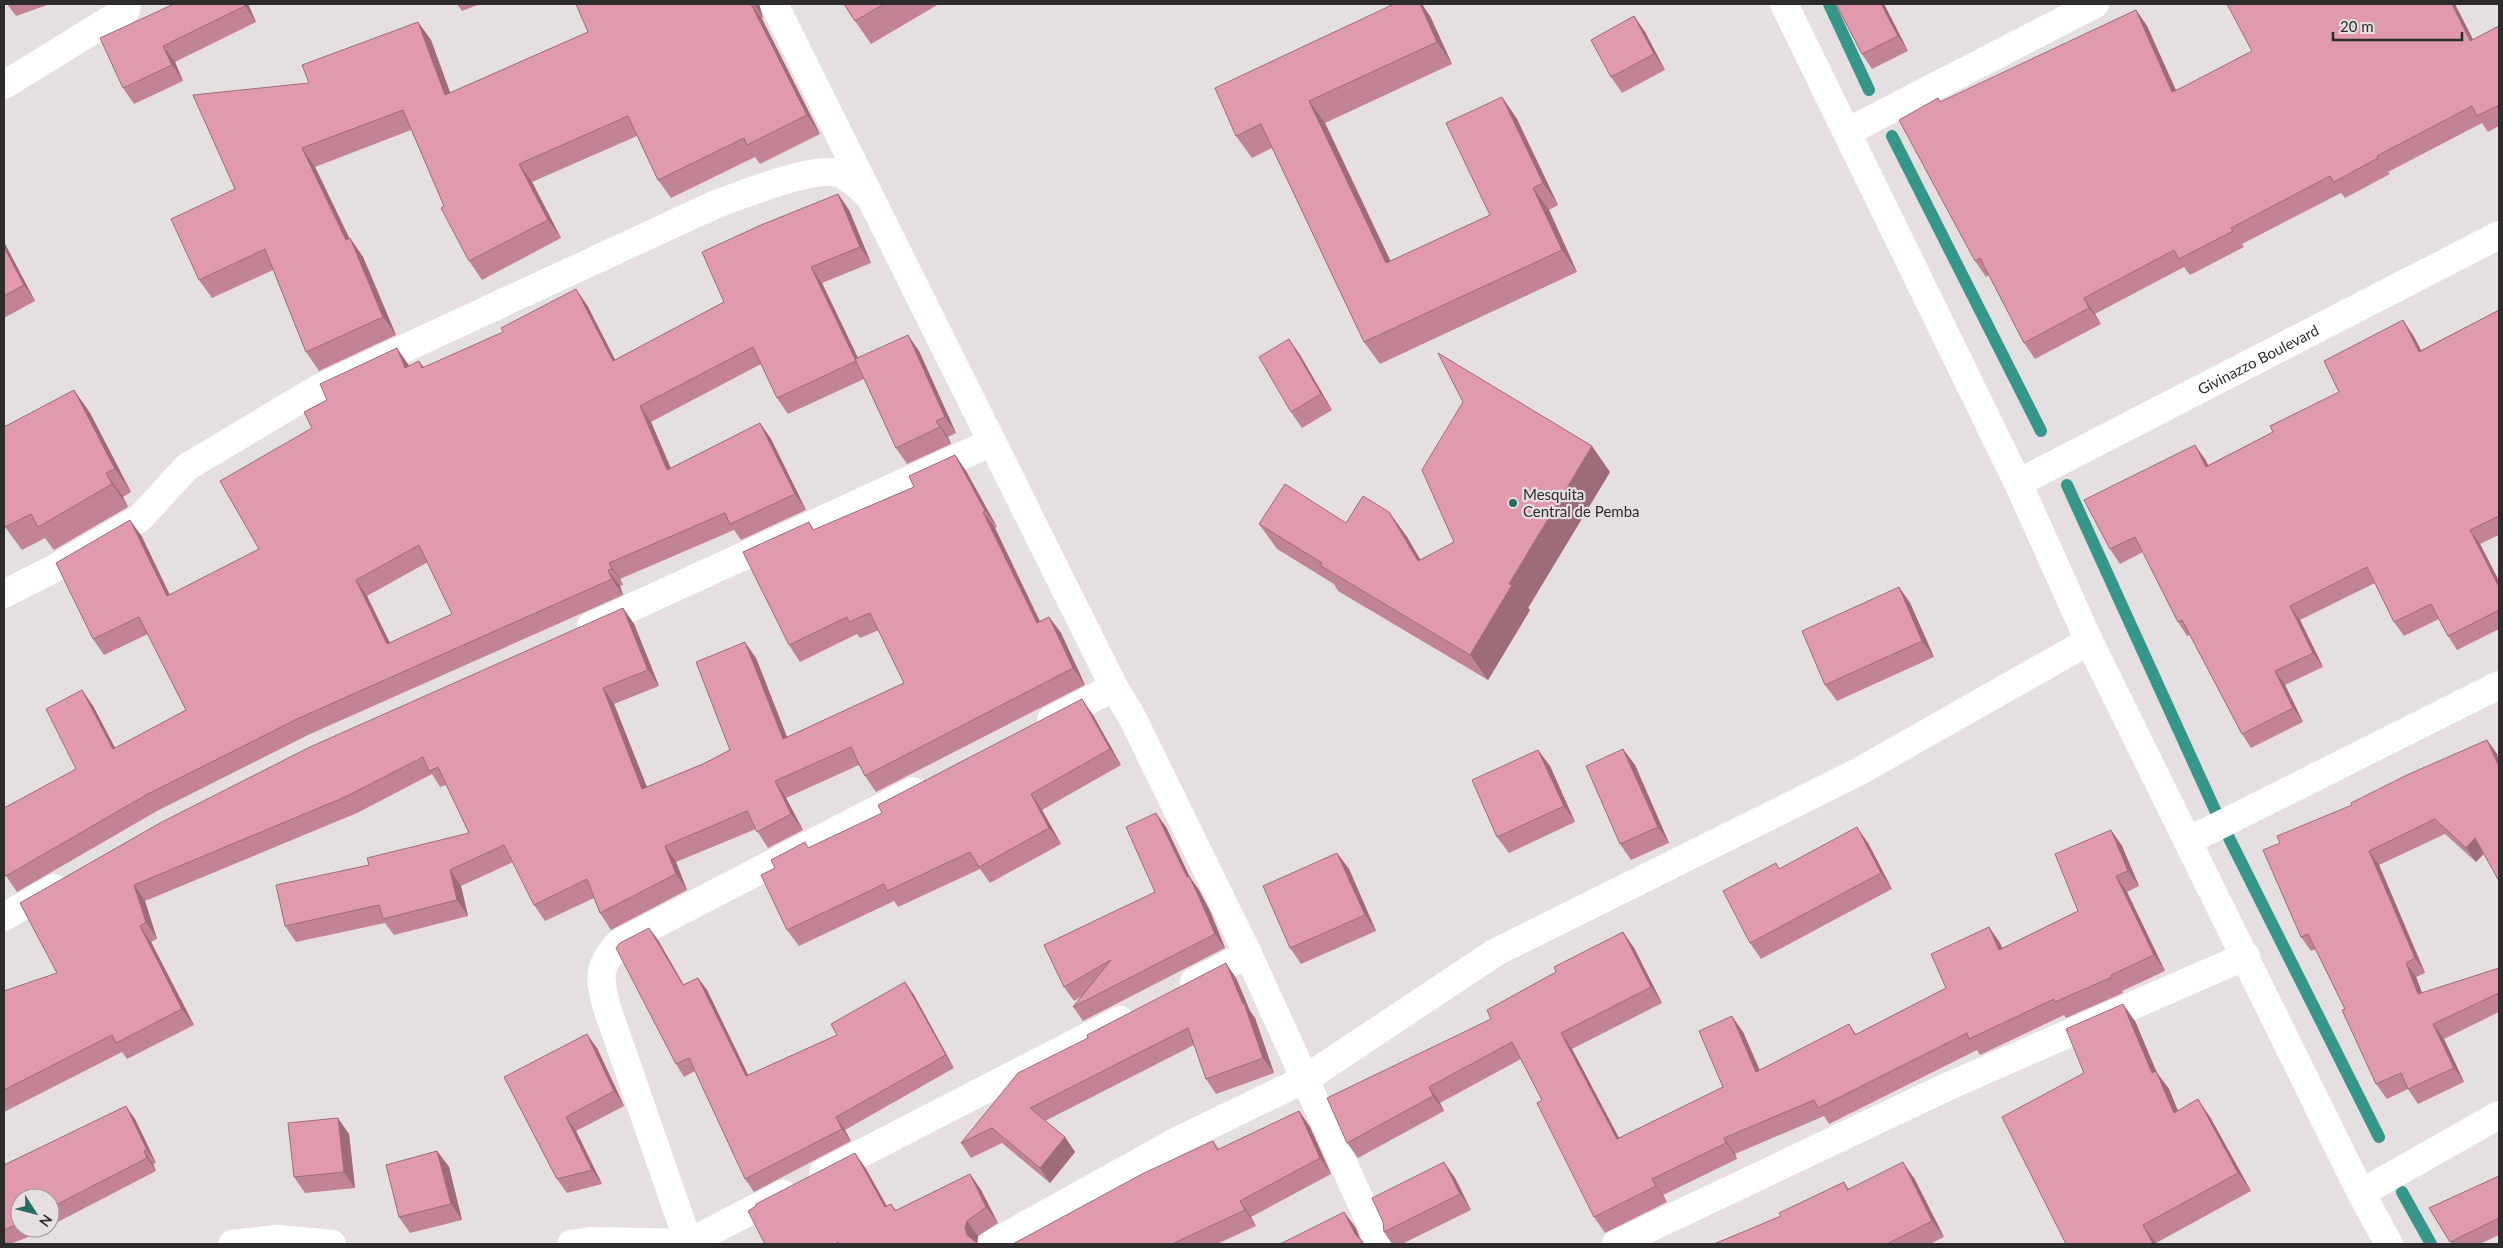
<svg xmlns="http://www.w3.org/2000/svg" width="2503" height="1248" font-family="Lato,sans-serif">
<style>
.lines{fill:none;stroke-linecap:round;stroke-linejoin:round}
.stream{stroke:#37968a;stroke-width:12}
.street{stroke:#fff;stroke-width:28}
.secondary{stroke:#fff;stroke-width:28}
.wall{fill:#c28494;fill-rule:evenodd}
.shaded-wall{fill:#9e6b78}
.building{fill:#e199ac;stroke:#9e6b78;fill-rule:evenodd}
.poi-dot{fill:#246c63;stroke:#e6dfe1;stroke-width:2}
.labels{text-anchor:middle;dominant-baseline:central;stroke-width:4.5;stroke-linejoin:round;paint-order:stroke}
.street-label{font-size:15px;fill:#2e2b2c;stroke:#e6dfe1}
.poi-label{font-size:15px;fill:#2e2b2c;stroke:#e6dfe1;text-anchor:start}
</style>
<rect width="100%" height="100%" fill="#e6dfe1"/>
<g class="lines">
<path class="stream" d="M 1829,4 L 1869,90
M 1892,136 L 2041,431
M 2067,485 L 2215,810 L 2379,1137
M 2402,1192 L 2431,1244"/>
<g class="street">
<path d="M 774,4 L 1114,687 L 1133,719 L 1248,954"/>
<path d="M 4,85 L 126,10 L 127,4"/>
<path d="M 1847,132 L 2095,4"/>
<path id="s1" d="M 2018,483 L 2499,235"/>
<path d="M 4,594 L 53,569 L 140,518 L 187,467 L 319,388 L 714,205 C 741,195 813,166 838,173 C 848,176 859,187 867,194"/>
<path d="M 591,626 L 992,442"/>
<path d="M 1051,720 L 1114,687"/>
<path d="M 2188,841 L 2499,685"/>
<path d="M 4,917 L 54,888"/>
<path d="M 1194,982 L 1248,954 L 1305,1079 L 1496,952 L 1860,771 L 2089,641"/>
<path d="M 823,1173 L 1120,1020"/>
<path d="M 2361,1193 L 2499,1115"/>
<path d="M 232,1244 L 278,1239 L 332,1244"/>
<path d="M 571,1244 L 594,1241 L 688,1243 L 783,1194"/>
<path d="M 689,1244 L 607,1008 C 599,977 597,967 619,943 L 913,791"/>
<path d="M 992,1244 L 1177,1141 L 1305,1079 L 1380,1244"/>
<path d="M 1616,1244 L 1951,1085 L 2246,956"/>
</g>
<path class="secondary" d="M 1784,4 L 2018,483 L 2089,641 L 2361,1193 L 2389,1244"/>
</g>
<path class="wall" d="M 7,4 L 50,4 L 16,16 Z
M 174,4 L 248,4 L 256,22 L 175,62 L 183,81 L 134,104 L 123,88 Z
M 457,4 L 480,4 L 462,11 Z
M 576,4 L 759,4 L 763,18 L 762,19 L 820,134 L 760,164 L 755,157 L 671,198 L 658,180 L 637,136 L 532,182 L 561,238 L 482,280 L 469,261 L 411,130 L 315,167 L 350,239 L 350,238 L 363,257 L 396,335 L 319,371 L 306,352 L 273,270 L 212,298 L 199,280 L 235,189 L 309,83 L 418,22 L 431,40 L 450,93 L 588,32 Z
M 844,4 L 939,4 L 871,44 L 855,21 Z
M 1836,4 L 1884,4 L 1908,51 L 1872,69 L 1862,54 Z
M 2136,10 L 2147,26 L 2176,91 L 2473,40 L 2499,26 L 2499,126 L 2488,132 L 2482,123 L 2388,172 L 2390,174 L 2345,198 L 2341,193 L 2242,244 L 2244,247 L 2190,275 L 2184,267 L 2095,314 L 2101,324 L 2035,359 L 2024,343 L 1989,275 L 1986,277 L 1975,261 L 1938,98 L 1941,102 Z
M 1430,16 L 1452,64 L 1325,123 L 1390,261 L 1490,215 L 1502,97 L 1517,119 L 1558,205 L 1549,210 L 1577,272 L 1380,364 L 1364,342 L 1272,148 L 1252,158 L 1236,136 Z
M 1634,16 L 1645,32 L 1665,70 L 1622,93 L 1611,77 Z
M 838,194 L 849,210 L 871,263 L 822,283 L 858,358 L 919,351 L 956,433 L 948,437 L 951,444 L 907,464 L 896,448 L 864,379 L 788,414 L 777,398 L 761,364 L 651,422 L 671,468 L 760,423 L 771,439 L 806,510 L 741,540 L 734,530 L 620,579 L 623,585 L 620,586 L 623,595 L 308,735 L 157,811 L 17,892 L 6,876 L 76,769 L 82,690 L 93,706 L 115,748 L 186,710 L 148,634 L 104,655 L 93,639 L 141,535 L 170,595 L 259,549 L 312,428 L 408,364 L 409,366 L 419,361 L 424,367 L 587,305 L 615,360 L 724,302 ZM 428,562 L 452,614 L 390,643 L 367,596 Z
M 4,242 L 35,301 L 4,318 Z
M 2499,310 L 2499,535 L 2480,544 L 2499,581 L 2499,629 L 2457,650 L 2448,636 L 2439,619 L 2404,636 L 2394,622 L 2375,583 L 2300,620 L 2323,667 L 2285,685 L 2303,722 L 2251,748 L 2242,734 L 2190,635 L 2187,636 L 2178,622 L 2143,552 L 2120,564 L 2110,549 L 2205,459 L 2208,465 L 2273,432 L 2339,392 L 2413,335 L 2421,350 Z
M 1289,339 L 1300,355 L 1332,410 L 1302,428 L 1291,412 Z
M 74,390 L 90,413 L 131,492 L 123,497 L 128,507 L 54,550 L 45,538 L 22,550 L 5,527 Z
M 955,455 L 966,471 L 997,527 L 995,528 L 1040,621 L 1049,617 L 1061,633 L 1085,685 L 876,792 L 865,776 L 859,765 L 786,798 L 803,830 L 768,848 L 756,829 L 676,862 L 687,890 L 611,930 L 600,913 L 594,898 L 545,921 L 534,905 L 513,862 L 461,886 L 468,916 L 394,935 L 385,923 L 296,942 L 285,926 L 369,865 L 469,833 L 446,785 L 440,787 L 432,774 L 357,813 L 145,901 L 157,939 L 151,942 L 194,1025 L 127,1059 L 122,1052 L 4,1112 L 4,991 L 57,973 L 20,903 L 623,608 L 634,624 L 659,686 L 614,704 L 647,787 L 703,764 L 730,750 L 756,658 L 787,737 L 904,683 L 879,630 L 860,638 L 857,634 L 800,662 L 789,645 L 809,522 L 814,530 L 914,487 Z
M 1610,472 L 1528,608 L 1530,610 L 1488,680 L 1338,591 L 1334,584 L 1277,549 L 1259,524 L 1346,523 L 1389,512 L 1407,537 L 1420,560 Z
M 1899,587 L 1910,603 L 1934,657 L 1837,701 L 1825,685 Z
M 1093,715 L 1121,765 L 1042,810 L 1061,844 L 990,883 L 980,869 L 898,907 L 894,901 L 799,946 L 787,930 L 775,868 Z
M 2487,740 L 2497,754 L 2484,854 L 2476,862 L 2445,834 L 2379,865 L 2425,973 L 2416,977 L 2422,993 L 2499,968 L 2499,1012 L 2444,1039 L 2464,1082 L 2418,1104 L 2408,1089 L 2387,1099 L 2376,1084 L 2345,1009 L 2316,949 L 2311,951 L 2301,937 L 2280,843 L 2352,805 Z
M 1623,749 L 1635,765 L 1669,843 L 1631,860 L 1620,844 Z
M 1538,750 L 1550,766 L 1575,822 L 1509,853 L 1497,837 Z
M 1166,827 L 1189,876 L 1199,890 L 1210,911 L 1225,948 L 1083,1021 L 1073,1007 L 1082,996 L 1074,1001 L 1064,987 L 1155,892 Z
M 2111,830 L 2122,846 L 2139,886 L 2127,892 L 2165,971 L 2122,991 L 2123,993 L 2066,1018 L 2064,1015 L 1980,1055 L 1977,1050 L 1829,1124 L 1824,1116 L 1735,1154 L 1737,1159 L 1663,1195 L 1667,1202 L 1605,1233 L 1594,1217 L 1542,1100 L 1521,1059 L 1440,1103 L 1444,1111 L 1358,1158 L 1347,1143 L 1491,1019 L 1556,972 L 1623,932 L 1634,948 L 1662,1003 L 1572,1049 L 1619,1138 L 1723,1087 L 1743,1032 L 1760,1070 L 1849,1024 L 1856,1034 L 1946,988 L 1989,927 L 2000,943 L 2002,948 L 2078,911 Z
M 1868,843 L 1892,889 L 1761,959 L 1750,943 L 1780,868 Z
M 1337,853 L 1349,869 L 1376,931 L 1301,964 L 1290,948 Z
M 649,928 L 658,940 L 684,985 L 698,978 L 707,990 L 748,1075 L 837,1035 L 905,982 L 914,995 L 954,1068 L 845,1130 L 851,1141 L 754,1192 L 745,1179 L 695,1071 L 684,1077 L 676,1064 Z
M 1236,978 L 1250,1011 L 1255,1018 L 1274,1073 L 1216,1094 L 1206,1079 L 1194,1045 L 1045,1121 L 1065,1137 L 1075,1152 L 1050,1183 L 1002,1143 L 971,1158 L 961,1143 Z
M 2135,1021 L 2157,1073 L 2169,1089 L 2178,1111 L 2210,1117 L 2251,1191 L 2156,1243 L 2066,1244 L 2084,1073 Z
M 597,1048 L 624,1106 L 576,1131 L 602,1184 L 567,1193 L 557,1179 L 504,1077 Z
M 1299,1111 L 1310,1127 L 1331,1174 L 1251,1217 L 1256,1226 L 1217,1244 L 1013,1244 L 1213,1141 L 1219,1149 Z
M 135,1119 L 156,1163 L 153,1164 L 156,1171 L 50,1226 L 50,1198 L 20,1198 L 20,1228 L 45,1228 L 26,1238 L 10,1244 L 4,1244 L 4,1165 Z
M 349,1134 L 355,1188 L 305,1193 L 294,1177 Z
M 437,1151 L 449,1167 L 462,1220 L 410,1233 L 399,1217 Z
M 855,1153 L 866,1169 L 887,1206 L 891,1204 L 896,1210 L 970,1174 L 981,1190 L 998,1223 L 978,1236 L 977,1242 L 978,1244 L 765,1244 Z
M 2499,1176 L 2499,1235 L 2480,1244 L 2452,1244 L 2429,1208 Z
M 1455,1178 L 1471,1210 L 1402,1244 L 1392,1244 L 1384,1232 Z
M 1914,1178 L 1944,1237 L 1930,1244 L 1714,1244 L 1781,1216 L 1844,1182 L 1849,1189 Z"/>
<path class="shaded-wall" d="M 244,4 L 248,4 L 256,22 L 245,6 Z
M 751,4 L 762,19 L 820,134 L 807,115 Z
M 754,4 L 759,4 L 763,18 Z
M 1420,4 L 1422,4 L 1430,16 L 1452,64 L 1437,42 Z
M 1881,4 L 1884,4 L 1908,51 L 1898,36 Z
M 2452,4 L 2455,4 L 2482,57 L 2470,41 Z
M 2136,10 L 2147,26 L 2184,108 L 2172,92 Z
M 1634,16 L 1645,32 L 1665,70 L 1654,54 Z
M 418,22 L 431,40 L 458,114 L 445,95 Z
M 163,46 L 175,62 L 183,81 L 172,65 Z
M 1502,97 L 1517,119 L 1558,205 L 1543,183 Z
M 1309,101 L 1325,123 L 1402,285 L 1386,263 Z
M 302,148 L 315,167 L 356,253 L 350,238 L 363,257 L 396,335 L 383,317 Z
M 519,164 L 532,182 L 561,238 L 548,220 Z
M 1533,188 L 1549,210 L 1577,272 L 1562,250 Z
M 838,194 L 849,210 L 871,263 L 860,247 Z
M 4,242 L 5,244 L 35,301 L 24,285 L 4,247 Z
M 811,267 L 822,283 L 867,377 L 856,361 Z
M 576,289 L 587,305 L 624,377 L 613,361 Z
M 2084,298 L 2095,314 L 2101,324 L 2089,308 Z
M 2403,320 L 2413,335 L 2429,366 L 2419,352 Z
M 908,335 L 919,351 L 956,433 L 945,417 Z
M 1289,339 L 1300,355 L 1332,410 L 1321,394 Z
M 397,348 L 408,364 L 416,384 L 405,368 Z
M 74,390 L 90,413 L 131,492 L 115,469 Z
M 640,406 L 651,422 L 678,486 L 667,470 Z
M 936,421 L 948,437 L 951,444 L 940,427 Z
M 760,423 L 771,439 L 806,510 L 795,494 Z
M 2195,445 L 2205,459 L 2216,481 L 2206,467 Z
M 1592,446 L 1610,472 L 1528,608 L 1530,610 L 1488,680 L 1470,655 L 1509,584 Z
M 955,455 L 966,471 L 997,527 L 985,511 Z
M 106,473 L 123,497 L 128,507 L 112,484 Z
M 983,512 L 995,528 L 1048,639 L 1037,623 Z
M 1389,512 L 1407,537 L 1436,586 L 1418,561 Z
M 130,520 L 141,535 L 178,612 L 167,596 Z
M 2470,530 L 2480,544 L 2499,581 L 2499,587 Z
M 609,563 L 620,579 L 623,585 L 612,569 Z
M 608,570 L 620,586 L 623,595 L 612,579 Z
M 356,580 L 367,596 L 398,660 L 387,644 Z
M 1899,587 L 1910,603 L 1934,657 L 1922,641 Z
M 2290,606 L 2300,620 L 2323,667 L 2313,653 Z
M 623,608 L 634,624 L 659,686 L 648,670 Z
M 1049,617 L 1061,633 L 1085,685 L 1073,668 Z
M 745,642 L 756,658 L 794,755 L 783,739 Z
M 2275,671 L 2285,685 L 2303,722 L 2293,708 Z
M 603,688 L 614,704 L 654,805 L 642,789 Z
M 82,690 L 93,706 L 124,765 L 113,749 Z
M 1082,699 L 1093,715 L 1121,765 L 1110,749 Z
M 2487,740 L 2497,754 L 2499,760 L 2499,767 Z
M 1623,749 L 1635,765 L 1669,843 L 1658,827 Z
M 1538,750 L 1550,766 L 1575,822 L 1564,806 Z
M 775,781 L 786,798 L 803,830 L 791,814 Z
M 1031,794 L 1042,810 L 1061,844 L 1049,828 Z
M 1156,813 L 1166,827 L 1197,892 L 1187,877 Z
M 1857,827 L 1868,843 L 1892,889 L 1881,873 Z
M 2111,830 L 2122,846 L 2139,886 L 2128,871 Z
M 2475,838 L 2485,852 L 2476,862 L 2466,848 Z
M 665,846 L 676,862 L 687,890 L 676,874 Z
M 2369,851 L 2379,865 L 2425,973 L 2415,958 Z
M 1337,853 L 1349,869 L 1376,931 L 1365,915 Z
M 450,870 L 461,886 L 468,916 L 457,900 Z
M 1189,876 L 1199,890 L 1210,911 L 1225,948 L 1215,934 Z
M 2116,876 L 2127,892 L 2165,971 L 2154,955 Z
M 134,885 L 145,901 L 157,939 L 146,922 Z
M 140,926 L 151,942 L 194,1025 L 182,1009 Z
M 1989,927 L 2000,943 L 2010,966 L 1999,950 Z
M 649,928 L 658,940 L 691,998 L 683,985 Z
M 1623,932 L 1634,948 L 1662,1003 L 1651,987 Z
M 1226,963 L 1236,978 L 1250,1011 L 1255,1018 L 1274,1073 L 1263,1058 Z
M 2406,963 L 2416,977 L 2428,1008 L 2418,994 Z
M 698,978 L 707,990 L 755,1089 L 746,1076 Z
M 905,982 L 914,995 L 954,1068 L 946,1055 Z
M 2123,1004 L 2135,1021 L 2157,1073 L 2169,1089 L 2186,1131 L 2174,1113 L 2152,1073 Z
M 1732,1016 L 1743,1032 L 1767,1088 L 1756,1072 Z
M 2433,1024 L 2444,1039 L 2464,1082 L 2454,1068 Z
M 1561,1033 L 1572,1049 L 1628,1155 L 1617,1139 Z
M 587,1034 L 597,1048 L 624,1106 L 614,1091 Z
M 1429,1087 L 1440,1103 L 1444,1111 L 1433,1096 Z
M 2198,1099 L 2210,1117 L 2251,1191 L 2238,1173 Z
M 126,1106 L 135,1119 L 156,1163 L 147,1150 Z
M 1299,1111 L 1310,1127 L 1331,1174 L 1320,1158 Z
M 566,1117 L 576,1131 L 602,1184 L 592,1170 Z
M 836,1117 L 845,1130 L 851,1141 L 842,1129 Z
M 338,1118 L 349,1134 L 355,1188 L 344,1172 Z
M 1065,1137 L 1075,1152 L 1050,1183 L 1040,1168 Z
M 1724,1138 L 1735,1154 L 1737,1159 L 1726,1143 Z
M 144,1151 L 153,1164 L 156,1171 L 147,1158 Z
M 437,1151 L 449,1167 L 462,1220 L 451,1204 Z
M 855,1153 L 866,1169 L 896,1223 L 885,1207 Z
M 1444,1162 L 1455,1178 L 1471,1210 L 1460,1194 Z
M 1903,1162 L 1914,1178 L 1944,1237 L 1932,1221 Z
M 970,1174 L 981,1190 L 998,1223 L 986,1207 Z
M 1652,1179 L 1663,1195 L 1667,1202 L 1656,1186 Z
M 1240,1201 L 1251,1217 L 1256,1226 L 1245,1210 Z
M 1344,1212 L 1356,1228 L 1362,1243 L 1355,1234 Z
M 967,1221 L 978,1236 L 977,1244 L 977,1243 L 978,1244 L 973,1244 L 967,1235 L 965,1227 Z
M 2143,1225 L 2156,1243 L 2156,1244 L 2153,1244 Z"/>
<path class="building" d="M 174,4 L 244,4 L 245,6 L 163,46 L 172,65 L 123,88 L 100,38 Z
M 576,4 L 751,4 L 807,115 L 747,145 L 744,138 L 658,180 L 628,116 L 519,164 L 548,220 L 469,261 L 441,208 L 444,206 L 403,110 L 302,148 L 346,240 L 350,238 L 383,317 L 306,352 L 265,249 L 199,280 L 171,219 L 235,189 L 193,95 L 309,83 L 302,65 L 418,22 L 445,95 L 588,32 Z
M 844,4 L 884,4 L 855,21 Z
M 1394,4 L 1420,4 L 1437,42 L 1309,101 L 1386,263 L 1490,215 L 1446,123 L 1502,97 L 1543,183 L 1533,188 L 1562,250 L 1364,342 L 1261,124 L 1236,136 L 1215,88 Z
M 1836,4 L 1881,4 L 1898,36 L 1862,54 Z
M 2227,4 L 2452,4 L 2470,41 L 2499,26 L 2499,105 L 2477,116 L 2472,106 L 2377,156 L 2378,158 L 2334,182 L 2330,176 L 2231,228 L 2233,231 L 2179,259 L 2174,250 L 2084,298 L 2089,308 L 2024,343 L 1980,258 L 1975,261 L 1899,120 L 1938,98 L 1940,102 L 2136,10 L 2172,92 L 2181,88 L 2252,51 Z
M 1634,16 L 1654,54 L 1611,77 L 1591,40 Z
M 838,194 L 860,247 L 811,267 L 856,361 L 777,398 L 753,347 L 640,406 L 667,470 L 760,423 L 795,494 L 730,524 L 725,513 L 609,563 L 612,569 L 608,570 L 612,579 L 297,719 L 146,795 L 6,876 L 4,872 L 4,808 L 76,769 L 46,709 L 82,690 L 113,749 L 186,710 L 139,617 L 93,639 L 56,563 L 130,520 L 167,596 L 259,549 L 220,481 L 312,428 L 304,412 L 327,400 L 320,384 L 397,348 L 405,368 L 419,361 L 422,368 L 503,332 L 501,328 L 576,289 L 613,361 L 724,302 L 702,252 L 761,225 ZM 419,545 L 452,614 L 387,644 L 356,580 Z
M 4,247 L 24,285 L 4,296 Z
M 2499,310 L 2499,516 L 2470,530 L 2499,587 L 2499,610 L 2448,636 L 2431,604 L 2394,622 L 2367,567 L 2290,606 L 2313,653 L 2275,671 L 2293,708 L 2242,734 L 2182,620 L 2178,622 L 2135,537 L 2110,549 L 2084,500 L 2195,445 L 2206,467 L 2273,432 L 2270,426 L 2339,392 L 2324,361 L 2403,320 L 2419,352 Z
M 908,335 L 945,417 L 936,421 L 940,427 L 896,448 L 855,359 Z
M 1289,339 L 1321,394 L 1291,412 L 1259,357 Z
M 1438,353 L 1592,446 L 1509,584 L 1512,585 L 1470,655 L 1321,566 L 1322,563 L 1259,524 L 1285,484 L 1346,523 L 1363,496 L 1389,512 L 1418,561 L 1454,542 L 1422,470 L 1463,402 Z
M 74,390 L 115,469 L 106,473 L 112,484 L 38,527 L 31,514 L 5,527 L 4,524 L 4,427 Z
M 955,455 L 985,511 L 983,512 L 1037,623 L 1049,617 L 1073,668 L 865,776 L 851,747 L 775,781 L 791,814 L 757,832 L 747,811 L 665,846 L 676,874 L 600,913 L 587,879 L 534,905 L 504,845 L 450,870 L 457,900 L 383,919 L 379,905 L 285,926 L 276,885 L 369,865 L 367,858 L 469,833 L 438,767 L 429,771 L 423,757 L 345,797 L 134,885 L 146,922 L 140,926 L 182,1009 L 116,1043 L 112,1035 L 4,1090 L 4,991 L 57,973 L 20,903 L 160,823 L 310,747 L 623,608 L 648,670 L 603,688 L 642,789 L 703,764 L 730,750 L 696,662 L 745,642 L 783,739 L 904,683 L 870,613 L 849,622 L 847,617 L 789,645 L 743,552 L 809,522 L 813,530 L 914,487 L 909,476 Z
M 1899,587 L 1922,641 L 1825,685 L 1802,631 Z
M 1082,699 L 1110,749 L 1031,794 L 1049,828 L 979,867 L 970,852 L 887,891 L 884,884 L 787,930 L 761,875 L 775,868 L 771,860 L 805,842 L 808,848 L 882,813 L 878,805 Z
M 2487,740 L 2499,767 L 2499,881 L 2475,838 L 2466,848 L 2435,819 L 2369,851 L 2415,958 L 2406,963 L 2418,994 L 2499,968 L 2499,993 L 2433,1024 L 2454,1068 L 2408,1089 L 2401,1073 L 2376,1084 L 2342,1010 L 2345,1009 L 2308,934 L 2301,937 L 2263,850 L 2280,843 L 2277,836 L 2352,805 L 2351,803 L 2409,774 Z
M 1623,749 L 1658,827 L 1620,844 L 1586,766 Z
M 1538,750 L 1564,806 L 1497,837 L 1472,780 Z
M 1156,813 L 1187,877 L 1189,876 L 1199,897 L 1215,934 L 1073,1007 L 1111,960 L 1064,987 L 1044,945 L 1155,892 L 1126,827 Z
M 1857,827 L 1881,873 L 1750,943 L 1723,891 L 1776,863 L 1779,869 Z
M 2111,830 L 2128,871 L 2116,876 L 2154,955 L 2111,975 L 2112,977 L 2055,1002 L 2054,999 L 1969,1039 L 1967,1033 L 1818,1108 L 1814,1100 L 1724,1138 L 1726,1143 L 1652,1179 L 1656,1186 L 1594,1217 L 1537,1103 L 1542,1100 L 1512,1042 L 1429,1087 L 1433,1096 L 1347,1143 L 1327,1098 L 1491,1019 L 1487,1010 L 1556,972 L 1554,967 L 1623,932 L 1651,987 L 1561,1033 L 1617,1139 L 1723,1087 L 1699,1031 L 1732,1016 L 1756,1072 L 1849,1024 L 1855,1035 L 1946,988 L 1931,954 L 1989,927 L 1999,950 L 2078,911 L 2055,854 Z
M 1337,853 L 1365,915 L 1290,948 L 1263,886 Z
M 649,928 L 683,985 L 698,978 L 746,1076 L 837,1035 L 831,1024 L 905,982 L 946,1055 L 836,1117 L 842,1129 L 745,1179 L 689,1058 L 676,1064 L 616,948 L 620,943 Z
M 1226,963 L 1243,1004 L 1244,1003 L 1263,1058 L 1206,1079 L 1188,1028 L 1030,1108 L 1065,1137 L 1040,1168 L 992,1128 L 961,1143 L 1018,1073 L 1088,1038 L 1087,1035 Z
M 2123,1004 L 2152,1073 L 2156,1071 L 2174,1113 L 2198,1099 L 2238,1173 L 2143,1225 L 2153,1244 L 2066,1244 L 2002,1117 L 2084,1073 L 2066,1029 Z
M 587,1034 L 614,1091 L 566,1117 L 592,1170 L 557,1179 L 504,1077 Z
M 126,1106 L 147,1150 L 144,1151 L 147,1158 L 50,1208 L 50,1198 L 20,1198 L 20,1223 L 4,1230 L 4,1165 Z
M 1299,1111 L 1320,1158 L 1240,1201 L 1245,1210 L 1172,1244 L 1013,1244 L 1142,1174 L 1213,1141 L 1217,1150 Z
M 338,1118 L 344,1172 L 294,1177 L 288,1123 Z
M 437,1151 L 451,1204 L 399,1217 L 386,1165 Z
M 855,1153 L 885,1207 L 891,1204 L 895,1211 L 970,1174 L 986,1207 L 967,1221 L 965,1227 L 967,1235 L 977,1243 L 976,1244 L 839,1244 L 838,1242 L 835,1244 L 765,1244 L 748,1211 L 756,1206 L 756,1204 Z
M 1444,1162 L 1460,1194 L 1384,1232 L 1383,1222 L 1372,1198 Z
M 1903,1162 L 1932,1221 L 1887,1244 L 1714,1244 L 1781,1216 L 1779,1213 L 1844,1182 L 1847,1190 Z
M 2499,1176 L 2499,1218 L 2450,1242 L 2429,1208 Z
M 1344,1212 L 1355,1234 L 1363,1242 L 1359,1244 L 1280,1244 Z"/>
<circle class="poi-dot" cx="1513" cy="503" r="5"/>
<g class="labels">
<g class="street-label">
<text stroke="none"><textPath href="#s1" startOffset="270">Givinazzo Boulevard</textPath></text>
</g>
<g class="poi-label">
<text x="1523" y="494">Mesquita<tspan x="1523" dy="17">Central de Pemba</tspan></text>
</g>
</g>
<rect width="2503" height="1248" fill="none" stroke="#2e2b2c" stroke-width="10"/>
<g transform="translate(35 1213) rotate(126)"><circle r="24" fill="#e6dfe1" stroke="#9c9799"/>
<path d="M0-4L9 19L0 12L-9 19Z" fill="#246c63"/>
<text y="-8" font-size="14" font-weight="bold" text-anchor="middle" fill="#2e2b2c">N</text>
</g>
<path d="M2333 32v8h129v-8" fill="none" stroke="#2e2b2c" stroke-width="2.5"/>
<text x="2340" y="32" font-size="15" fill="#2e2b2c" stroke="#e6dfe1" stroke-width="4" paint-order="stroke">20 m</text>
</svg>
